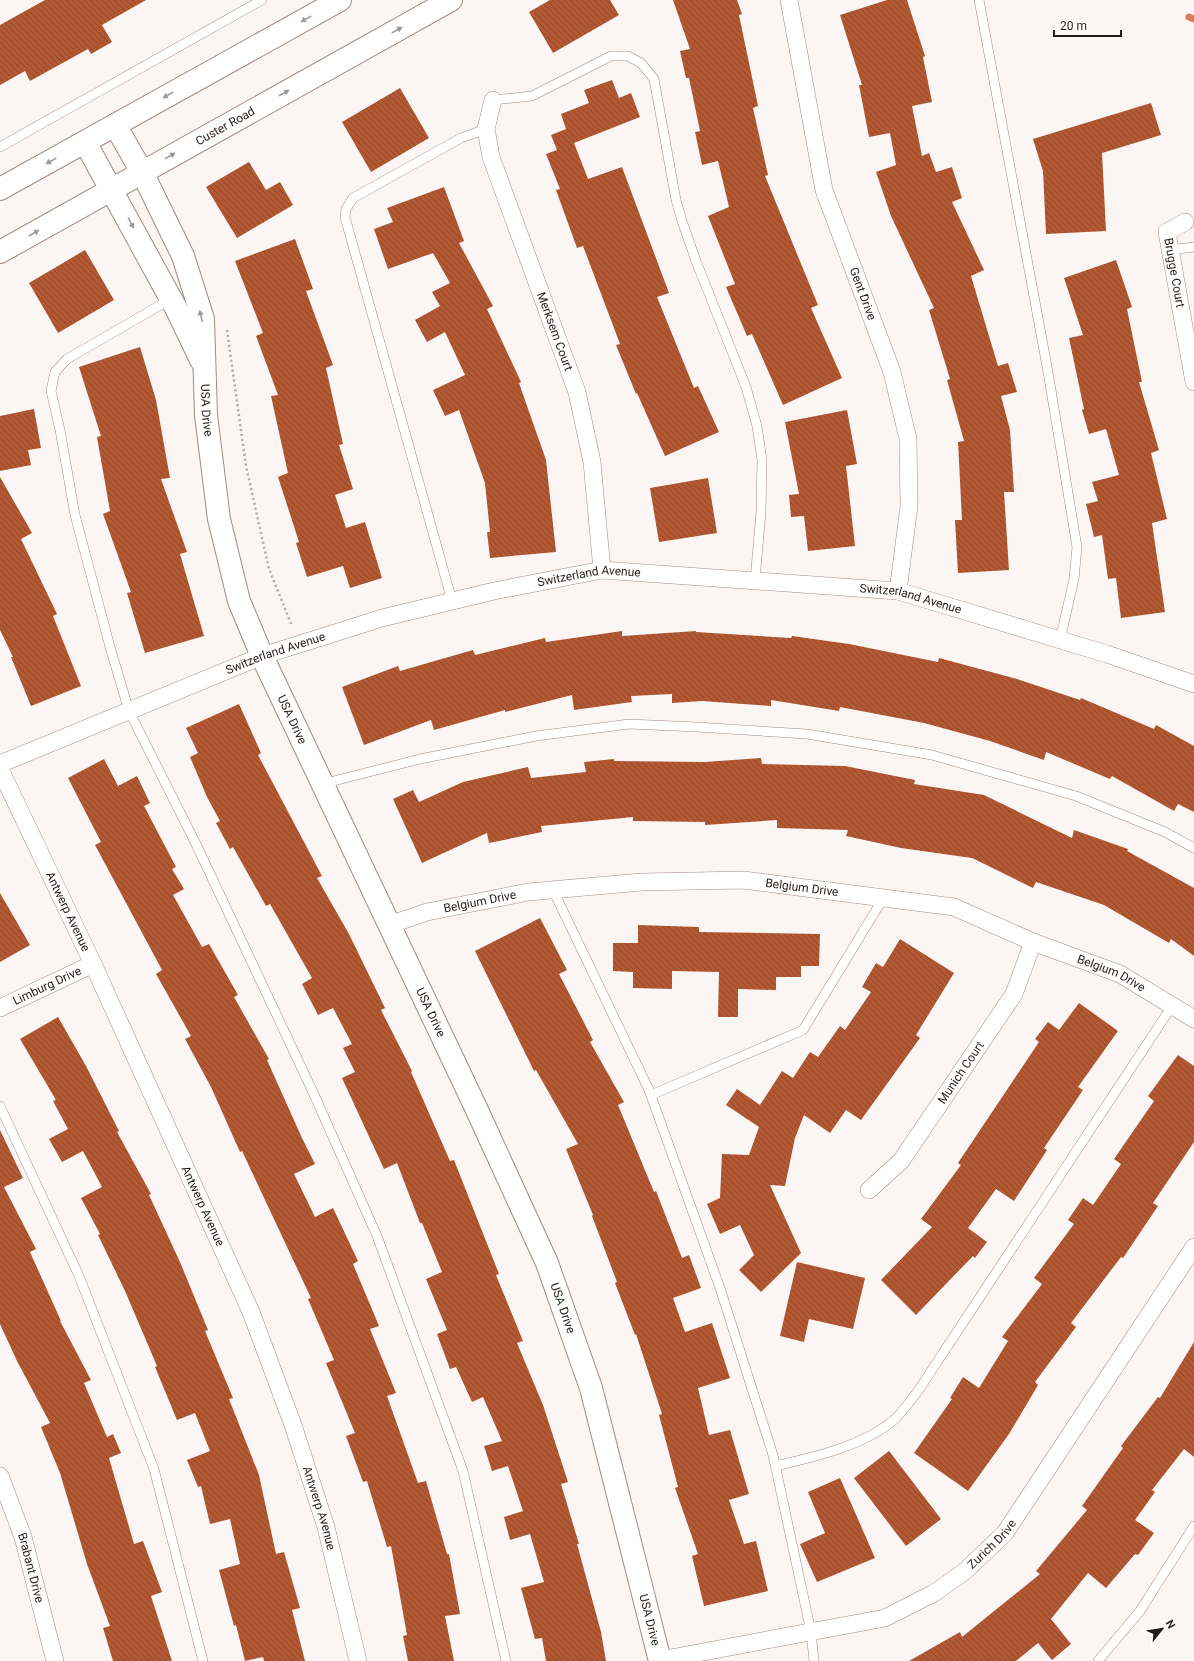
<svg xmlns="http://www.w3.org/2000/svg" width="1194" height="1661" font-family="Roboto,sans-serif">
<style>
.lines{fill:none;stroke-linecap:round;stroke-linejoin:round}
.stream{stroke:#dc7e59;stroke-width:7}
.building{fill:url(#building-back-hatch)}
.lane-casing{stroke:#a28a81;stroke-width:10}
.street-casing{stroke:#a28a81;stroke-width:18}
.secondary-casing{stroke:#a28a81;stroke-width:24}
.primary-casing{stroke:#a28a81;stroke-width:24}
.path{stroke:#aea7a5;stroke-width:2.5;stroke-dasharray:2 3;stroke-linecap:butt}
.lane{stroke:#fff;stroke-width:9}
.street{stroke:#fff;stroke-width:17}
.secondary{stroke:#fff;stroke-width:22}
.primary{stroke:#fff;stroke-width:22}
.oneway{fill:#9d9997}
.labels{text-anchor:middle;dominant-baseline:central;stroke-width:4;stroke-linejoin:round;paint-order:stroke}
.street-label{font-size:12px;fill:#251c18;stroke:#fff}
</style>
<defs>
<pattern id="building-back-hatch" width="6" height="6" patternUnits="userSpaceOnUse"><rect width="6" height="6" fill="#b25833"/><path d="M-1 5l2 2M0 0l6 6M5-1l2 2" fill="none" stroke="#91482a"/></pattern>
</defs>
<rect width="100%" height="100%" fill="#fbf6f4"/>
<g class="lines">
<path class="stream" d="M 1189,17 L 1194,19"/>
</g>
<path class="building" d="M 45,0 L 146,0 L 102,25 L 112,42 L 91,54 L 88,49 L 30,81 L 25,71 L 0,85 L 0,25 Z
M 550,0 L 610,0 L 619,15 L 553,53 L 529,12 Z
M 673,0 L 737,0 L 742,14 L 739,15 L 758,106 L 753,108 L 768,175 L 765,176 L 818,305 L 811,308 L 842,378 L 783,405 L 752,334 L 747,336 L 726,287 L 735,284 L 708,216 L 729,207 L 718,161 L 702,165 L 695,132 L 700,131 L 689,78 L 686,78 L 680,51 L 690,49 Z
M 887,0 L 907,0 L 925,56 L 923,57 L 932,102 L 912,106 L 922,156 L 929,153 L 936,172 L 952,167 L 962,198 L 952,202 L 984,270 L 971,276 L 998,366 L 1008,363 L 1017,392 L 1001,396 L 1010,430 L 1014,492 L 1004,492 L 1009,570 L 958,573 L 955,520 L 962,520 L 958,442 L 964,441 L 947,380 L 950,379 L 929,310 L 934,308 L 891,216 L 876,172 L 896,165 L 890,133 L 869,137 L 859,85 L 862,85 L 840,15 Z
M 612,80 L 619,98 L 631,93 L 640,117 L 574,143 L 588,179 L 622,167 L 669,293 L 657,297 L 694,388 L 698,386 L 719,432 L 665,456 L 637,393 L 636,394 L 616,345 L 620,344 L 583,246 L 577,248 L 556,190 L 560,189 L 546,154 L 557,150 L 551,135 L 566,129 L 561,114 L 589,103 L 584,90 Z
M 400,88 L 429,138 L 371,172 L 342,122 Z
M 1151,103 L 1161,135 L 1102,153 L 1106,231 L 1046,234 L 1043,171 L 1033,139 Z
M 249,162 L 266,190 L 280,182 L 293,205 L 237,238 L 206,187 Z
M 444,187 L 464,241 L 459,243 L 493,306 L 487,309 L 521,382 L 519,383 L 546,460 L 556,552 L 490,558 L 487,532 L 490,532 L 485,483 L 459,410 L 445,416 L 433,390 L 465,375 L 445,332 L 427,342 L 415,320 L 440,306 L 432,292 L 450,283 L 433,253 L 388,269 L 374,229 L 393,222 L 387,208 Z
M 295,239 L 313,289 L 306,291 L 333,365 L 326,368 L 343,444 L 339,445 L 353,489 L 335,495 L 346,528 L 365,522 L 382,578 L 350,588 L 343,566 L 307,577 L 296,543 L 299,542 L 278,477 L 288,473 L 271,396 L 278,395 L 256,336 L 263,333 L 235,261 Z
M 85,250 L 114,300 L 58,333 L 29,283 Z
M 1116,260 L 1132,307 L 1127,309 L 1142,382 L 1139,382 L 1159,450 L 1151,453 L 1167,519 L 1152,523 L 1165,612 L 1121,618 L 1116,578 L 1108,579 L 1102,535 L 1094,537 L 1086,504 L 1098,501 L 1092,482 L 1119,475 L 1106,429 L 1089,434 L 1082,410 L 1084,409 L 1069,338 L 1083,335 L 1064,278 Z
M 140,347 L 156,400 L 170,478 L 161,479 L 187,552 L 180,554 L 204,636 L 145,653 L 127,593 L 131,592 L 103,514 L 110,511 L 97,437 L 101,436 L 79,367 Z
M 34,409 L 41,448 L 28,450 L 31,465 L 0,471 L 0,416 Z
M 847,410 L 857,464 L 846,466 L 855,546 L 808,551 L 804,516 L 791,517 L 789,495 L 799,494 L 785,422 Z
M 0,477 L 32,533 L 21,539 L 57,614 L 53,616 L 81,686 L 31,706 L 11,657 L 13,657 L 0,630 Z
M 708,478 L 717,533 L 659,542 L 650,488 Z
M 622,631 L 622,636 L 696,631 L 696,632 L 791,638 L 792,636 L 849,644 L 938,662 L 939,658 L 1017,679 L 1080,700 L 1081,698 L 1154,729 L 1156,725 L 1194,746 L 1194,812 L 1178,804 L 1174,811 L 1112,776 L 1110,779 L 1046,752 L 1044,760 L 990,741 L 924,723 L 840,707 L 839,711 L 771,700 L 771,706 L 702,701 L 672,703 L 672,694 L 631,696 L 632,702 L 574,710 L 572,695 L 505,712 L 505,710 L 434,730 L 431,720 L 364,745 L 342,687 L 398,666 L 400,671 L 473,650 L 475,655 L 545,638 L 546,642 Z
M 239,704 L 261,753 L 258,755 L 322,876 L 317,878 L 349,934 L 385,1008 L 381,1010 L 412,1071 L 411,1072 L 450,1161 L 454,1160 L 499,1274 L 496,1275 L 523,1341 L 517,1343 L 543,1405 L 568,1482 L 561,1484 L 579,1544 L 577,1544 L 601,1632 L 606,1661 L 546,1661 L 542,1638 L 535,1639 L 521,1588 L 544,1582 L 530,1534 L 510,1540 L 504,1517 L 523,1511 L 508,1466 L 492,1471 L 484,1446 L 502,1441 L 483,1397 L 472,1402 L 456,1367 L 450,1369 L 437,1334 L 447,1330 L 426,1279 L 442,1272 L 422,1223 L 420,1223 L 397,1163 L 384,1169 L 342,1078 L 355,1072 L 343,1048 L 352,1044 L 333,1008 L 318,1015 L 302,984 L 312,978 L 270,904 L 266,906 L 233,847 L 230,849 L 216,823 L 220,821 L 207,797 L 190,757 L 198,753 L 186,728 Z
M 761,758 L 762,764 L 845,766 L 915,780 L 914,784 L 984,795 L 1072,838 L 1074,830 L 1128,849 L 1127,851 L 1194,888 L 1194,956 L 1171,939 L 1169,943 L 1104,905 L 1036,882 L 1033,888 L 972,858 L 901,848 L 846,836 L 848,830 L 777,828 L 777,820 L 705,825 L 705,822 L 633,821 L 633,817 L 541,826 L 542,832 L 489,843 L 487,833 L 422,863 L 393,799 L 413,790 L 419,802 L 463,782 L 528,767 L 531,778 L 586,772 L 584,762 L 614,759 L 614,761 L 705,762 Z
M 104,759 L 118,786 L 137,776 L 150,803 L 144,806 L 176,867 L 172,869 L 184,889 L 173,895 L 202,947 L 209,944 L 238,995 L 234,997 L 269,1059 L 267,1060 L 302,1138 L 315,1164 L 294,1174 L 315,1217 L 333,1208 L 358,1261 L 353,1264 L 379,1326 L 370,1329 L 396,1393 L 387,1396 L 418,1483 L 426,1481 L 447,1554 L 449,1554 L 460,1614 L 445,1616 L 454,1661 L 408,1661 L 403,1636 L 407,1635 L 391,1546 L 387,1547 L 367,1481 L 363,1482 L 346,1436 L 355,1433 L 326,1363 L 334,1360 L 308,1299 L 311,1298 L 242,1151 L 240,1152 L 211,1087 L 185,1039 L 191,1036 L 156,974 L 162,970 L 95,845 L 101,842 L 68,778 Z
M 0,893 L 30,945 L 0,962 Z
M 540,918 L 567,970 L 559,974 L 593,1040 L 590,1042 L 624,1102 L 618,1105 L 654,1192 L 656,1191 L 682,1258 L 689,1255 L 701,1288 L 673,1298 L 685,1332 L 712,1323 L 730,1378 L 698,1388 L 709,1435 L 730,1430 L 749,1494 L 729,1500 L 744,1544 L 756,1541 L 768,1591 L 704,1606 L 692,1556 L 698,1554 L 675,1488 L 678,1487 L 659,1415 L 662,1414 L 636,1334 L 635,1335 L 615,1283 L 617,1282 L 592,1216 L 593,1215 L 566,1149 L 578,1144 L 536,1070 L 534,1071 L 475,951 Z
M 638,925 L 699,927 L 699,932 L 820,934 L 819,966 L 801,966 L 801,977 L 776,977 L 776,990 L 738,989 L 738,1017 L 718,1017 L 719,972 L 672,971 L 672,989 L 633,988 L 633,972 L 613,971 L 613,943 L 638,943 Z
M 900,939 L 954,973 L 916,1035 L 920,1038 L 861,1120 L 846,1110 L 830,1133 L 804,1115 L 795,1138 L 785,1186 L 770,1185 L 801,1253 L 761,1292 L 739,1270 L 754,1255 L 740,1225 L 720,1234 L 707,1204 L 720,1198 L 722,1154 L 749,1155 L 759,1127 L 726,1105 L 737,1089 L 760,1105 L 782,1071 L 793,1078 L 810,1052 L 818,1057 L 840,1026 L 845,1030 L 871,992 L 862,987 L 876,963 L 883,967 Z
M 1079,1003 L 1118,1031 L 1078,1087 L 1083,1090 L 1044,1148 L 1047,1150 L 1014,1201 L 996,1189 L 968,1228 L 987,1242 L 975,1258 L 973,1256 L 916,1315 L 881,1280 L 932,1227 L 921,1219 L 961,1165 L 958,1163 L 1039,1042 L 1035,1039 L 1048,1022 L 1059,1030 Z
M 58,1017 L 86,1066 L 119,1131 L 117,1132 L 151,1194 L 149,1195 L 180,1262 L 208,1330 L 205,1331 L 233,1398 L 229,1399 L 259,1475 L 276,1554 L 284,1552 L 300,1608 L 292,1610 L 305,1661 L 264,1661 L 263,1657 L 245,1661 L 236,1625 L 234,1626 L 219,1570 L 240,1564 L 230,1519 L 210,1524 L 201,1486 L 198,1487 L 187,1460 L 210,1451 L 195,1413 L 177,1420 L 155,1367 L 157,1366 L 125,1291 L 98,1235 L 100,1234 L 81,1198 L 102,1187 L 83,1151 L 62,1162 L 49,1139 L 68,1129 L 53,1101 L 56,1100 L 20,1039 Z
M 1178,1055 L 1194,1066 L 1194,1142 L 1153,1203 L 1158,1206 L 1123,1258 L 1121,1257 L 1071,1323 L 1076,1327 L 1035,1382 L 1038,1385 L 1009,1434 L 968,1491 L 914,1453 L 952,1399 L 950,1398 L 963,1377 L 979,1388 L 1008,1341 L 1002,1337 L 1042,1284 L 1034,1278 L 1074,1224 L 1068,1220 L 1083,1198 L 1093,1205 L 1121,1164 L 1114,1159 L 1154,1101 L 1148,1096 Z
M 0,1130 L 23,1178 L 4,1187 L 36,1249 L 30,1252 L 61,1321 L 60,1321 L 91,1380 L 84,1383 L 107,1437 L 113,1434 L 121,1453 L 109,1458 L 134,1544 L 143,1541 L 162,1592 L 151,1596 L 172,1661 L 113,1661 L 103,1628 L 110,1626 L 87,1564 L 60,1473 L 41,1427 L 50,1423 L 17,1361 L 0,1324 Z
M 797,1262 L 865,1278 L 853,1329 L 809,1319 L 804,1342 L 780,1336 Z
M 1194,1342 L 1194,1457 L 1184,1449 L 1152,1490 L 1155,1492 L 1135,1520 L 1154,1533 L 1138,1555 L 1135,1554 L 1106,1588 L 1088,1573 L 1051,1619 L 1071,1644 L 1052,1660 L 1038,1643 L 1016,1661 L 909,1661 L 960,1632 L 962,1637 L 1040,1574 L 1036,1571 L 1087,1510 L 1082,1506 L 1123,1448 L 1121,1446 L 1158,1397 L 1160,1398 Z
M 889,1451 L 941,1519 L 906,1546 L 854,1478 Z
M 840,1478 L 875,1558 L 817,1582 L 800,1544 L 825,1533 L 808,1492 Z"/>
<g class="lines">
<defs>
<path id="lane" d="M 979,0 L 1048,372 L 1077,547 L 1074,579 L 1060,640
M 493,100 L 532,96 L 611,56 L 628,56 L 641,63 L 654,79 L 676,200 L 682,221 L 696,261 L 746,387 L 757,426 L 762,460 L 761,512 L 755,580
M 0,147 L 262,0
M 1170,250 L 1194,247
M 171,299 L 67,359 L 55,372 L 51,391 L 60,430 L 75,515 L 110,647 L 129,711 L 196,844 L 312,1090 L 377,1236 L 463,1471 L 506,1661
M 452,601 L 345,217 L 346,209 L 353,198 L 461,138 L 486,129
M 322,784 L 420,759 L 536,736 L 629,724 L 697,727 L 807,734 L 932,755 L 1076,796 L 1165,832 L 1194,848
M 553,890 L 649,1090 L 720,1288 L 773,1455 L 811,1632 L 814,1661
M 651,1095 L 803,1030 L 884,897
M 0,1106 L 79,1276 L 154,1469 L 203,1661
M 775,1466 C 814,1457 864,1446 895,1419 C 903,1411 911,1400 918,1391 L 1172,1006
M 1098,1661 L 1140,1611 L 1194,1526"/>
<g id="street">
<path id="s1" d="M 789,0 L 824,190 L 892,372 L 908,439 L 909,506 L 898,591"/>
<path id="s2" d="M 493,100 L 486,129 L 491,157 L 577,392 L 592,462 L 602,570"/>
<path id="s3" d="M 1185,222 L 1167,232 L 1194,382"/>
<path id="s4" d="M 0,764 L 262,656 L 382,618 L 494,591 L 602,570 L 898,591 L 1107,654 L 1194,684"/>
<path id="s5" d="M 0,769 L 93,964 L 251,1312 L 293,1425 L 326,1527 L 358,1661"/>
<path id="s6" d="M 389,925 L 427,912 L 528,892 L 642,882 L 743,880 L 954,907 L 1033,942 L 1120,974 L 1194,1019"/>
<path id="s7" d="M 0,1008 L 93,964"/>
<path id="s8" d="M 869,1190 L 901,1161 L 1014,994 L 1033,942"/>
<path id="s9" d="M 0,1476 L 23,1537 L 55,1661"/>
<path id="s10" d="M 660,1660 L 885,1618 L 934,1593 L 964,1572 L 1005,1533 L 1194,1247"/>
</g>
<g id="secondary">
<path id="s11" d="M 115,125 L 142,172 L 183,256 L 203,319 L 206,415 L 219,519 L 239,601 L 262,656 L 476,1108 L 547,1263 L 591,1388 L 660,1661"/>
<path d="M 85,142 L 177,310 L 201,360"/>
</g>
<g id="primary">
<path d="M 0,189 L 340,0"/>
<path id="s12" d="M 0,252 L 451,0"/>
</g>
</defs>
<use href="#lane" class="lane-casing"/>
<use href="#street" class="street-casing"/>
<use href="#secondary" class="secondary-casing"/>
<use href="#primary" class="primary-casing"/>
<path class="path" d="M 227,330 L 246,466 L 269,569 L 292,626"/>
<use href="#lane" class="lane"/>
<use href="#street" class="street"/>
<use href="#secondary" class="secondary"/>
<use href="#primary" class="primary"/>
</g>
<defs><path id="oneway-solid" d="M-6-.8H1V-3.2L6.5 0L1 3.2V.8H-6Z"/></defs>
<g class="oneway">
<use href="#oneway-solid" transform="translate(306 19) rotate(151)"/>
<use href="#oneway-solid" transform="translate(397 30) rotate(-29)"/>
<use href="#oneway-solid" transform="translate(284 93) rotate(-29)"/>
<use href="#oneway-solid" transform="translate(168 95) rotate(151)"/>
<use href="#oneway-solid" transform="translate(170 156) rotate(-29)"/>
<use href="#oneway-solid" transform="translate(51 161) rotate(151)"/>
<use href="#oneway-solid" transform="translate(131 223) rotate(62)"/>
<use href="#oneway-solid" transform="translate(34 233) rotate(-30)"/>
<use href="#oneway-solid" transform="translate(201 316) rotate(-103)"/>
</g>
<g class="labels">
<g class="street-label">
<text stroke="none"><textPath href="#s12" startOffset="258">Custer Road</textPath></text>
<text stroke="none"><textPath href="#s3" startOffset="62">Brugge Court</textPath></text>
<text stroke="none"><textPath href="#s1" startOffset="304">Gent Drive</textPath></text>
<text stroke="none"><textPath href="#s2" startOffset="244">Merksem Court</textPath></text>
<text stroke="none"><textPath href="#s11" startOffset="305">USA Drive</textPath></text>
<text stroke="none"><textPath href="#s4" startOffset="621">Switzerland Avenue</textPath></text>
<text stroke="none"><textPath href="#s4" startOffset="945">Switzerland Avenue</textPath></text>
<text stroke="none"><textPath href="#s4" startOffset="297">Switzerland Avenue</textPath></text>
<text stroke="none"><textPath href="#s11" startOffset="629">USA Drive</textPath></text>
<text stroke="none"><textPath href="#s6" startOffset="418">Belgium Drive</textPath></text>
<text stroke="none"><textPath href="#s6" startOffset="94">Belgium Drive</textPath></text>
<text stroke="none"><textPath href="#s5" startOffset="158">Antwerp Avenue</textPath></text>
<text stroke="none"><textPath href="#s6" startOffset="742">Belgium Drive</textPath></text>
<text stroke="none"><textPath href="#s7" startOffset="52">Limburg Drive</textPath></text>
<text stroke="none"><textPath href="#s11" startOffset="953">USA Drive</textPath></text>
<text stroke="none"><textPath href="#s8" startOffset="150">Munich Court</textPath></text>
<text stroke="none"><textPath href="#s5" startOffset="482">Antwerp Avenue</textPath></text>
<text stroke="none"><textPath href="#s11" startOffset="1277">USA Drive</textPath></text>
<text stroke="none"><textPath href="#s5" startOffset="806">Antwerp Avenue</textPath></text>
<text stroke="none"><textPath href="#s10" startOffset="360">Zurich Drive</textPath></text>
<text stroke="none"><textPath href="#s9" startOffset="97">Brabant Drive</textPath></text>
<text stroke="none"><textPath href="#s11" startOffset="1601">USA Drive</textPath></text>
</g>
</g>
<g transform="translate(1162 1629) rotate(60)" stroke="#ffffff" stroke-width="3" paint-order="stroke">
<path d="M0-3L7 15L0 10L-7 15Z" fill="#251c18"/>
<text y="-6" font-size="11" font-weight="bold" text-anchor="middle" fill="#251c18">N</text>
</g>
<path d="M1054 30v6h67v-6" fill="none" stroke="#251c18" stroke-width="2"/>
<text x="1060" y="30" font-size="12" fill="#251c18" stroke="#ffffff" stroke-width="3" paint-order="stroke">20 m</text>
</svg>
